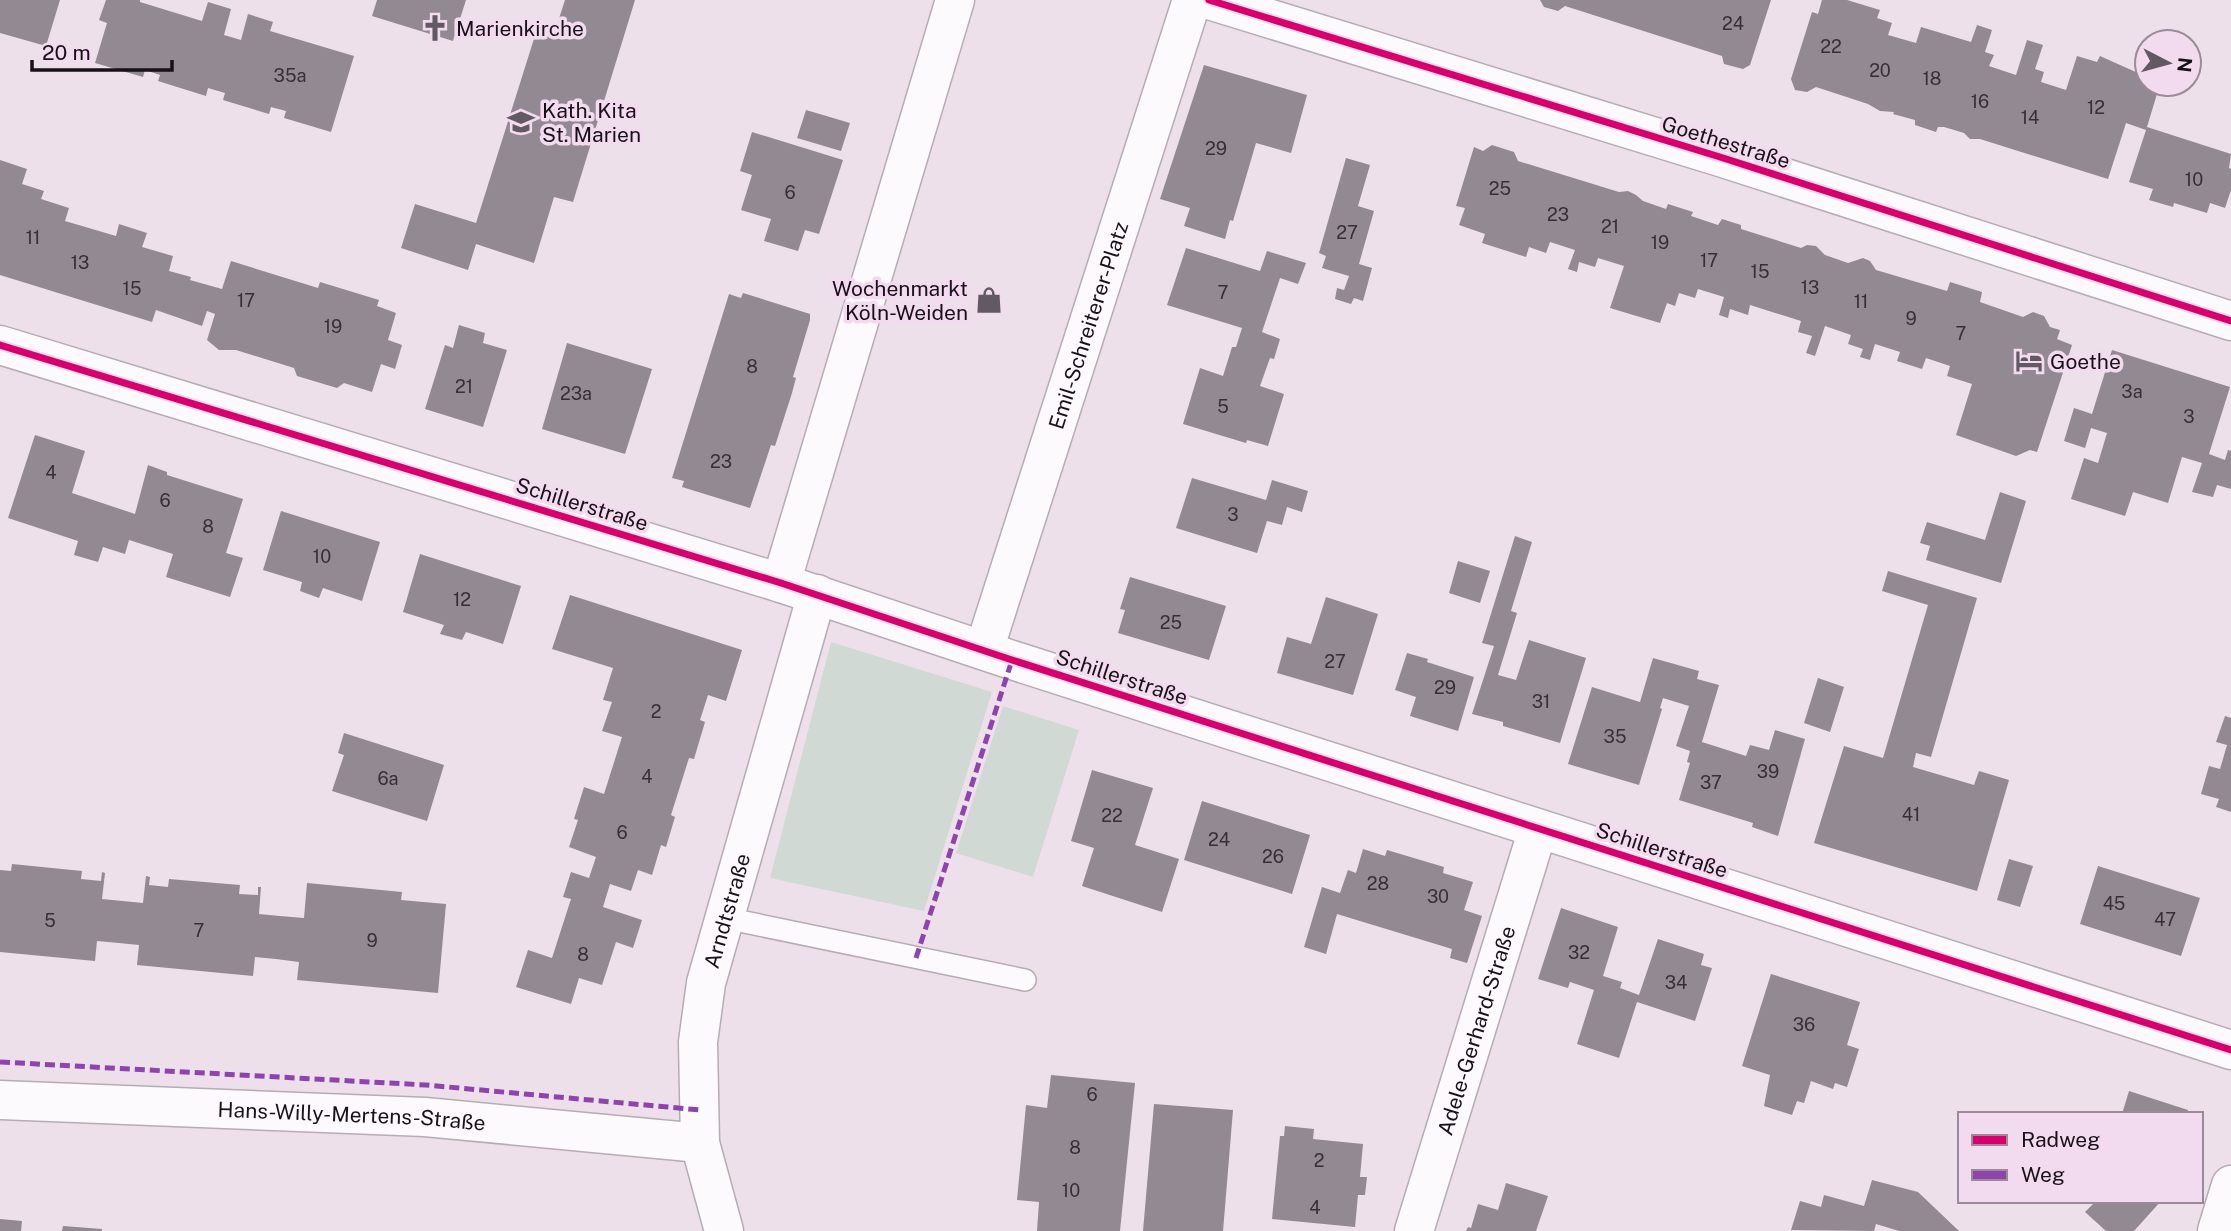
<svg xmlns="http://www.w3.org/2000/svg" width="2231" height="1231" font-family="'Public Sans',sans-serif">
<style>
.green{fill:#d0d9d4}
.building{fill:#938992}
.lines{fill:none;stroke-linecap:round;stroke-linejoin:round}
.service-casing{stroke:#b5acb4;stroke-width:24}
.minor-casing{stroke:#b5acb4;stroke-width:41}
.tertiary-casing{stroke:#b5acb4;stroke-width:41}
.service{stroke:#fcfafc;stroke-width:21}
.minor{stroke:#fcfafc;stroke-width:38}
.tertiary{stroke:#fcfafc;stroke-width:38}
.quiet{stroke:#8e44ad;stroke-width:5;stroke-dasharray:10 5;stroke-linecap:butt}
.cycleway-casing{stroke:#f2dbef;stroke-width:11}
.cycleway{stroke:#d6006c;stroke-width:7}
.labels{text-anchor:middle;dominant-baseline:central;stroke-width:7;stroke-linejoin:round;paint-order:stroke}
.number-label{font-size:18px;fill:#382f36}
.poi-label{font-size:21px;fill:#191118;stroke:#f2dbef;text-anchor:start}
.street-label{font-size:21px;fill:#191118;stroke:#f2dbef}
</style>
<rect width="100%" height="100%" fill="#ede0eb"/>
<path class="green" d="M 831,642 L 992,692 L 924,911 L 770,878 Z
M 1003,706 L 1079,730 L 1033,877 L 956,853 Z"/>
<path class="building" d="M 0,0 L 60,0 L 46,46 L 0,33 Z
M 106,0 L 140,0 L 140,2 L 202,21 L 208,2 L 231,9 L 224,35 L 241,40 L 248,14 L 273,22 L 270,31 L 354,56 L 331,132 L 284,118 L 286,111 L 271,107 L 269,114 L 223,100 L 225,93 L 208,88 L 206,96 L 158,81 L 160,75 L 145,70 L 143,77 L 95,63 L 107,23 L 99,20 Z
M 377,0 L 466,0 L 453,41 L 372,16 Z
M 565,0 L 635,0 L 573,202 L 554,197 L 534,263 L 476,244 L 468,270 L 401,248 L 415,204 L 476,223 L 538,26 L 555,31 Z
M 1540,0 L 1771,0 L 1750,65 L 1743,69 L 1724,64 L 1722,56 L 1565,6 L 1558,11 L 1544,7 Z
M 1822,0 L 1847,0 L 1880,10 L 1877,18 L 1892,23 L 1888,35 L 1916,43 L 1921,27 L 1971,42 L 1977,25 L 1992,30 L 1985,52 L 1994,55 L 1989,66 L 2016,75 L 2027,40 L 2043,45 L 2035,69 L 2044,72 L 2041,82 L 2066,90 L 2077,56 L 2097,62 L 2100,56 L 2138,73 L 2147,49 L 2147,84 L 2160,84 L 2147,127 L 2231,154 L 2229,168 L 2231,169 L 2231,190 L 2225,208 L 2210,203 L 2207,213 L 2174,203 L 2173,207 L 2149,200 L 2153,189 L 2129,182 L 2146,130 L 2126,123 L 2108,179 L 1980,139 L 1970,139 L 1964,133 L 1944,127 L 1938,127 L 1936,132 L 1915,125 L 1915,120 L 1893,114 L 1894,112 L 1880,111 L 1868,104 L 1816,87 L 1807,92 L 1795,90 L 1791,79 L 1812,12 L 1818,14 Z
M 1204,65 L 1307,95 L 1291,153 L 1256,143 L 1233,221 L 1230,220 L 1225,239 L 1184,226 L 1190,208 L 1160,199 Z
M 806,110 L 850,123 L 841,151 L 797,138 Z
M 752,132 L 843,160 L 819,234 L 805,230 L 798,251 L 764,241 L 771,219 L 741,210 L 752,175 L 740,171 Z
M 1492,145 L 1514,152 L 1518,161 L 1619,192 L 1628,191 L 1636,195 L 1643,201 L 1666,209 L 1668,204 L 1693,212 L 1691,216 L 1718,225 L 1722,219 L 1741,225 L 1741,229 L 1801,248 L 1807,245 L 1816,246 L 1825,255 L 1848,263 L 1863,258 L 1870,261 L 1876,270 L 1947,291 L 1950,282 L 1982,292 L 1980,302 L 2023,317 L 2033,312 L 2044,316 L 2050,327 L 2060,330 L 2057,339 L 2072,345 L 2037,452 L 2030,450 L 2016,456 L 1956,435 L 1972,384 L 1947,376 L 1950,366 L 1926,358 L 1922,369 L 1897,361 L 1900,352 L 1875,344 L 1870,360 L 1860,357 L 1863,349 L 1848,344 L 1851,335 L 1825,326 L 1815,356 L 1806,353 L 1812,336 L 1798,332 L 1801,321 L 1750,305 L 1748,315 L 1730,309 L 1728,318 L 1719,315 L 1724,297 L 1698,289 L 1695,298 L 1679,293 L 1675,306 L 1667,303 L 1660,323 L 1610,308 L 1624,266 L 1598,258 L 1595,267 L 1579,262 L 1577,272 L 1568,269 L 1575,250 L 1550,242 L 1546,253 L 1529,247 L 1526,257 L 1482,243 L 1485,234 L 1459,225 L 1465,208 L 1456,206 L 1474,147 L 1483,151 Z
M 1346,158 L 1370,165 L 1358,206 L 1374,211 L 1359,264 L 1372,268 L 1363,301 L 1354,298 L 1351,304 L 1335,299 L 1337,288 L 1344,290 L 1349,276 L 1322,268 L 1326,256 L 1319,253 Z
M 0,160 L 27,169 L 22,184 L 44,191 L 41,199 L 69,208 L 65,221 L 116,236 L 119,224 L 147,233 L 142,247 L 173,256 L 169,271 L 191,277 L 190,280 L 222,289 L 231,261 L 318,288 L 320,282 L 379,300 L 377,306 L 396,313 L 388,340 L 402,345 L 395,369 L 381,364 L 372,392 L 344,383 L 337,388 L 297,376 L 294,368 L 236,350 L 219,350 L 207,340 L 215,314 L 207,311 L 202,326 L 156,310 L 152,322 L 0,275 Z
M 1186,248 L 1260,271 L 1267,251 L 1306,263 L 1298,284 L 1280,278 L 1262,332 L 1280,339 L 1274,359 L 1270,358 L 1260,386 L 1284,394 L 1268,446 L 1247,440 L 1246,443 L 1183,424 L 1200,368 L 1223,376 L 1232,347 L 1236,347 L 1242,328 L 1167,305 Z
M 743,293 L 810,314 L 810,320 L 793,377 L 796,378 L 792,393 L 775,446 L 771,445 L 750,508 L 682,487 L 684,481 L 672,478 L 729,294 L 741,298 Z
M 459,325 L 485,333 L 483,343 L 507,350 L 483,427 L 425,409 L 445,345 L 453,348 Z
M 567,343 L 652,369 L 625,454 L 542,429 Z
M 2112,350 L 2230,387 L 2209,454 L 2225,460 L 2228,450 L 2231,451 L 2231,489 L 2217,485 L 2213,497 L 2192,492 L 2202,463 L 2182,457 L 2168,503 L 2133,492 L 2125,516 L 2071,499 L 2084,458 L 2098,463 L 2107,433 L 2091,428 L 2085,448 L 2064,441 L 2074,408 L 2092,414 Z
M 35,435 L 85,451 L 72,493 L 135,514 L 148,465 L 167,472 L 167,475 L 243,499 L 226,553 L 243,558 L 230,597 L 166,577 L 173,554 L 129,540 L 125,554 L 103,547 L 98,562 L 74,555 L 78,541 L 8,518 Z
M 1192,478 L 1266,500 L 1272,480 L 1308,491 L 1302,512 L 1287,507 L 1282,525 L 1267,521 L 1257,553 L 1176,528 Z
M 2000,492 L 2026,501 L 2001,583 L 1926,560 L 1930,546 L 1920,543 L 1927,522 L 1985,540 Z
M 281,511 L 380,542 L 362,601 L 323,588 L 319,598 L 300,591 L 302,582 L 263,570 Z
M 1515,536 L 1532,542 L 1511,611 L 1517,613 L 1498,675 L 1516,680 L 1529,640 L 1586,658 L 1560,743 L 1503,726 L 1503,722 L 1472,714 L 1494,646 L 1482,643 Z
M 420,554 L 521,586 L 503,644 L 466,632 L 462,640 L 440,634 L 444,625 L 403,612 Z
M 1458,561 L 1490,571 L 1480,603 L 1449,593 Z
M 1888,571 L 1977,598 L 1931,757 L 1916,753 L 1913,767 L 1974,785 L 1979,771 L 2009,780 L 1977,891 L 1814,843 L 1844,746 L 1883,758 L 1928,605 L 1882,591 Z
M 1130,577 L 1226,606 L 1209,660 L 1118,633 L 1125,610 L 1120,609 Z
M 570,595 L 742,650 L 726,701 L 708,695 L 700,720 L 705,722 L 694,759 L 689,758 L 671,815 L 675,817 L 666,847 L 661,845 L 652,875 L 638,870 L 631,891 L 610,884 L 603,907 L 642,920 L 633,948 L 616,942 L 602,985 L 579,978 L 571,1004 L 516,987 L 528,950 L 552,958 L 571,899 L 563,897 L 571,872 L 589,878 L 596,857 L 569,847 L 578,820 L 574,819 L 584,787 L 604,794 L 622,737 L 602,731 L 612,702 L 603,700 L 613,668 L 552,649 Z
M 1326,597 L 1378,614 L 1353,695 L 1277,673 L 1287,637 L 1311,644 Z
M 1407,653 L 1428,659 L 1427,662 L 1474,677 L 1458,731 L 1410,716 L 1416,697 L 1395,690 Z
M 1653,658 L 1699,671 L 1697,679 L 1719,685 L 1702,742 L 1746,756 L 1750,745 L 1769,750 L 1775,730 L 1805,739 L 1778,836 L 1752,827 L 1753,823 L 1679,800 L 1690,763 L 1687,762 L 1690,751 L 1676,746 L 1689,706 L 1663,698 L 1660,708 L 1662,709 L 1639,785 L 1568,764 L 1592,687 L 1640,702 Z
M 1818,678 L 1844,687 L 1830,732 L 1804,723 Z
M 2225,716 L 2231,718 L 2231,812 L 2216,807 L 2219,799 L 2201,794 L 2209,766 L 2220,769 L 2227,745 L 2216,742 Z
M 344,733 L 444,765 L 427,821 L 332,791 L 344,755 L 338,753 Z
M 1092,770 L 1153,788 L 1135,845 L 1179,859 L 1162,912 L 1082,886 L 1094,848 L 1071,841 Z
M 1202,801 L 1310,835 L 1292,894 L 1184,860 Z
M 1363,849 L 1385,856 L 1387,850 L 1444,867 L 1443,873 L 1473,882 L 1464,910 L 1482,916 L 1467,963 L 1450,958 L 1452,949 L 1337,914 L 1326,954 L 1304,947 L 1322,887 L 1340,893 L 1348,870 L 1356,873 Z
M 2009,859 L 2033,866 L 2020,907 L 1997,900 Z
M 12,864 L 82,871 L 81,879 L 101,881 L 102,872 L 105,873 L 102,899 L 143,903 L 146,876 L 150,877 L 149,885 L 168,887 L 169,879 L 240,885 L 239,894 L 258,895 L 258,887 L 261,887 L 259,914 L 280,916 L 304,918 L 307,883 L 402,892 L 401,900 L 446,904 L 438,993 L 297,980 L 299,962 L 276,959 L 255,957 L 253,976 L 137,965 L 139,945 L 119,943 L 97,941 L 95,961 L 0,952 L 0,870 L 11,871 Z
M 2098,866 L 2200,898 L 2181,956 L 2080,924 Z
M 1561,908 L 1618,927 L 1603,976 L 1622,982 L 1620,988 L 1639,995 L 1658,939 L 1704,954 L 1701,965 L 1712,968 L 1695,1021 L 1637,1002 L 1619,1058 L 1577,1044 L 1594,990 L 1570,982 L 1568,988 L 1538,979 Z
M 1771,974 L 1860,1002 L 1847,1045 L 1859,1049 L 1847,1087 L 1835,1083 L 1833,1089 L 1811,1081 L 1804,1103 L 1797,1101 L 1792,1115 L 1764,1106 L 1770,1075 L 1742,1066 Z
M 1051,1075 L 1135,1083 L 1120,1231 L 1037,1231 L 1039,1202 L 1017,1200 L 1026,1105 L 1047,1108 Z
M 2129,1091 L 2188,1110 L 2187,1114 L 2122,1114 Z
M 1154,1104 L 1233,1110 L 1223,1231 L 1143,1231 Z
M 1285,1126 L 1314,1129 L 1313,1139 L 1363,1144 L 1360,1177 L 1367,1177 L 1365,1195 L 1358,1195 L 1355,1227 L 1272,1219 L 1280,1136 L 1284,1136 Z
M 1872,1180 L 1918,1192 L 1959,1231 L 1899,1231 L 1876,1224 L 1874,1231 L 1791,1230 L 1800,1201 L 1821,1207 L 1824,1195 L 1864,1206 Z
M 1506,1183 L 1548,1196 L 1536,1231 L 1466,1231 L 1468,1227 L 1471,1228 L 1478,1204 L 1498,1210 Z
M 2096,1201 L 2161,1201 L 2134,1231 L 2106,1231 L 2085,1212 Z
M 0,1219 L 22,1221 L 21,1231 L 0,1231 Z
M 63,1226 L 102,1229 L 102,1231 L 62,1231 Z"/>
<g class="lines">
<defs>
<path id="service" d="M 725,918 L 1025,980"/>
<g id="minor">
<path d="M 0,345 L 781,583 L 1012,660 L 2231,1050"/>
<path d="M 781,583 L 955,0"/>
<path id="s1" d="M 984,650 L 1192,0"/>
<path id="s2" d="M 0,1100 L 425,1117 L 700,1143"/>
<path id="s3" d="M 724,1231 L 700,1143 L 698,1042 L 706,983 L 817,594"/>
<path id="s4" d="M 1414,1231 L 1538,829"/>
<path d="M 2217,1231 L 2231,1185"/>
</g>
<path id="tertiary" d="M 1209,0 L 1720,157 L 2231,321"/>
</defs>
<use href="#service" class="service-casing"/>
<use href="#minor" class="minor-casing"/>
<use href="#tertiary" class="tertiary-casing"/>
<use href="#service" class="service"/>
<use href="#minor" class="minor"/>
<use href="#tertiary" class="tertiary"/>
<path class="quiet" d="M 916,958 L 1012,660
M 0,1062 L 426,1085 L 700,1110"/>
<defs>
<path id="cycleway" d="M 1209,0 L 1720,157 L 2231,321
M 0,345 L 781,583 L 1012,660 L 2231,1050"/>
</defs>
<use href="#cycleway" class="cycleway-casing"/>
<use href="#cycleway" class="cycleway"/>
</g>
<defs>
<symbol id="church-bare" viewBox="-9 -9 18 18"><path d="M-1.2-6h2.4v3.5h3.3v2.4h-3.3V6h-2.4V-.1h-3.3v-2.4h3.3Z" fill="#635962" stroke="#f2dbef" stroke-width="2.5" paint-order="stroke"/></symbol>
<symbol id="school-bare" viewBox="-9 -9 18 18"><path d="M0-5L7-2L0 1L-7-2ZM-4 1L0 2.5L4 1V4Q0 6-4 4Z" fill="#635962" stroke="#f2dbef" stroke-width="2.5" paint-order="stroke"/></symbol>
<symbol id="shop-bare" viewBox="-9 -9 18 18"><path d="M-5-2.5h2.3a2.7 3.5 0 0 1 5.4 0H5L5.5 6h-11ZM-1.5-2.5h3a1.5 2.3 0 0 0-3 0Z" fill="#635962" stroke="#f2dbef" stroke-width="2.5" paint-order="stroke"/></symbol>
<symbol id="hotel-bare" viewBox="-9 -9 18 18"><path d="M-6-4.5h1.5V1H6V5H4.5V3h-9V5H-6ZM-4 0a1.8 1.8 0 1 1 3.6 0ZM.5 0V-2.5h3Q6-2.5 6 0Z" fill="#635962" stroke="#f2dbef" stroke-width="2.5" paint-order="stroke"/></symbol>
</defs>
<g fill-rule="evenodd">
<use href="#church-bare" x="416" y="9" width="38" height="38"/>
<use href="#school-bare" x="502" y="103" width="38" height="38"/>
<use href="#shop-bare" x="970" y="281" width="38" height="38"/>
<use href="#hotel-bare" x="2010" y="342" width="38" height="38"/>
</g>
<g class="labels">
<g class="number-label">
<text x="1733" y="23">24</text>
<text x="1831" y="46">22</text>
<text x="1880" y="70">20</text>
<text x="290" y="75">35a</text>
<text x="1932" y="78">18</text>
<text x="1980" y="101">16</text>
<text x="2096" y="107">12</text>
<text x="2030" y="117">14</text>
<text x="1216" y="148">29</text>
<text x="2194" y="179">10</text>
<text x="1500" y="188">25</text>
<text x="790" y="192">6</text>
<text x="1558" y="214">23</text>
<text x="1610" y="226">21</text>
<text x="1347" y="232">27</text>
<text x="33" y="237">11</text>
<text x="1660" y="242">19</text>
<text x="1709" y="260">17</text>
<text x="80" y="262">13</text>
<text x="1760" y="271">15</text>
<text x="1810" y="287">13</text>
<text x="132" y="288">15</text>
<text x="1223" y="292">7</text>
<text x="246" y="300">17</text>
<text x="1861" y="301">11</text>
<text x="1911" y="318">9</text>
<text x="333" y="326">19</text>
<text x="1961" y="333">7</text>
<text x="752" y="366">8</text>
<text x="464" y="386">21</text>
<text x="2132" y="391">3a</text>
<text x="576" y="393">23a</text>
<text x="1223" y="406">5</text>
<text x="2189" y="416">3</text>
<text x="721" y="461">23</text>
<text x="51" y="472">4</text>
<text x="165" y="500">6</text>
<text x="1233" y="514">3</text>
<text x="208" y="526">8</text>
<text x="322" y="556">10</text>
<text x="462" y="599">12</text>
<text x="1171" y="622">25</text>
<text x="1335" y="661">27</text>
<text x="1445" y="687">29</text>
<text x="1541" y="701">31</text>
<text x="656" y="711">2</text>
<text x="1615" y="736">35</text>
<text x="1768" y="771">39</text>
<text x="647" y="776">4</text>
<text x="388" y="778">6a</text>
<text x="1711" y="782">37</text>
<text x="1911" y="814">41</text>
<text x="1112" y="815">22</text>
<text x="622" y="832">6</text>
<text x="1219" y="839">24</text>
<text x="1273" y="856">26</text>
<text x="1378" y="883">28</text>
<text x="1438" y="896">30</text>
<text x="2114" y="903">45</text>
<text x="2165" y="919">47</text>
<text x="50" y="920">5</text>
<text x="199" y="930">7</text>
<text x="372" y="940">9</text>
<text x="1579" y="952">32</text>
<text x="583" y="954">8</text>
<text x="1676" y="982">34</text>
<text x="1804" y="1024">36</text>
<text x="1092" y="1094">6</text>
<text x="1075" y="1147">8</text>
<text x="1319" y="1160">2</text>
<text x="1071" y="1190">10</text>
<text x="1315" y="1207">4</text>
</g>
<g class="poi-label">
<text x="456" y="28">Marienkirche</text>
<text x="542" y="110">Kath. Kita<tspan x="542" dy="24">St. Marien</tspan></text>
<text x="968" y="288" text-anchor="end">Wochenmarkt<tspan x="968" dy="24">Köln-Weiden</tspan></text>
<text x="2050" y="361">Goethe</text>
</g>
<g class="street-label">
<text transform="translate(1726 142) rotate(17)">Goethestraße</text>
<text stroke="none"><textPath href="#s1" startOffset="341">Emil-Schreiterer-Platz</textPath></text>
<text transform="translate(582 504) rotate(17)">Schillerstraße</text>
<text transform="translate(1122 677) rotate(18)">Schillerstraße</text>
<text transform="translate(1662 850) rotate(18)">Schillerstraße</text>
<text stroke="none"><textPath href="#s3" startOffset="327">Arndtstraße</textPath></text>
<text stroke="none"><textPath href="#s4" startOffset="210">Adele-Gerhard-Straße</textPath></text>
<text stroke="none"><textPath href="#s2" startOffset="352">Hans-Willy-Mertens-Straße</textPath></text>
</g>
</g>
<rect x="1958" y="1112" width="245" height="91" fill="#f2dbef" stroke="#9b8a99" stroke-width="2"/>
<rect x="1972" y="1135" width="35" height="10" fill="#d6006c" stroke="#9b8a99" stroke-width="2"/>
<text x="2021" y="1147" font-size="21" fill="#191118">Radweg</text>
<rect x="1972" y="1170" width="35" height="10" fill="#8e44ad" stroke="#9b8a99" stroke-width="2"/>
<text x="2021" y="1182" font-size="21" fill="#191118">Weg</text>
<g transform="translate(2168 63) rotate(96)"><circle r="33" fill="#f2dbef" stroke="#9b8a99" stroke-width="2"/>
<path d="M0-5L12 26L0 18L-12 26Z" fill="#635962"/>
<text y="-10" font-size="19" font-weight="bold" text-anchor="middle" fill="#191118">N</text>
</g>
<path d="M32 60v10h140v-10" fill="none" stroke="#191118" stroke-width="3.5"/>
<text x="42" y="60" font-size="21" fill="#191118" stroke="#f2dbef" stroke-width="5" paint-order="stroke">20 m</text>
</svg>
